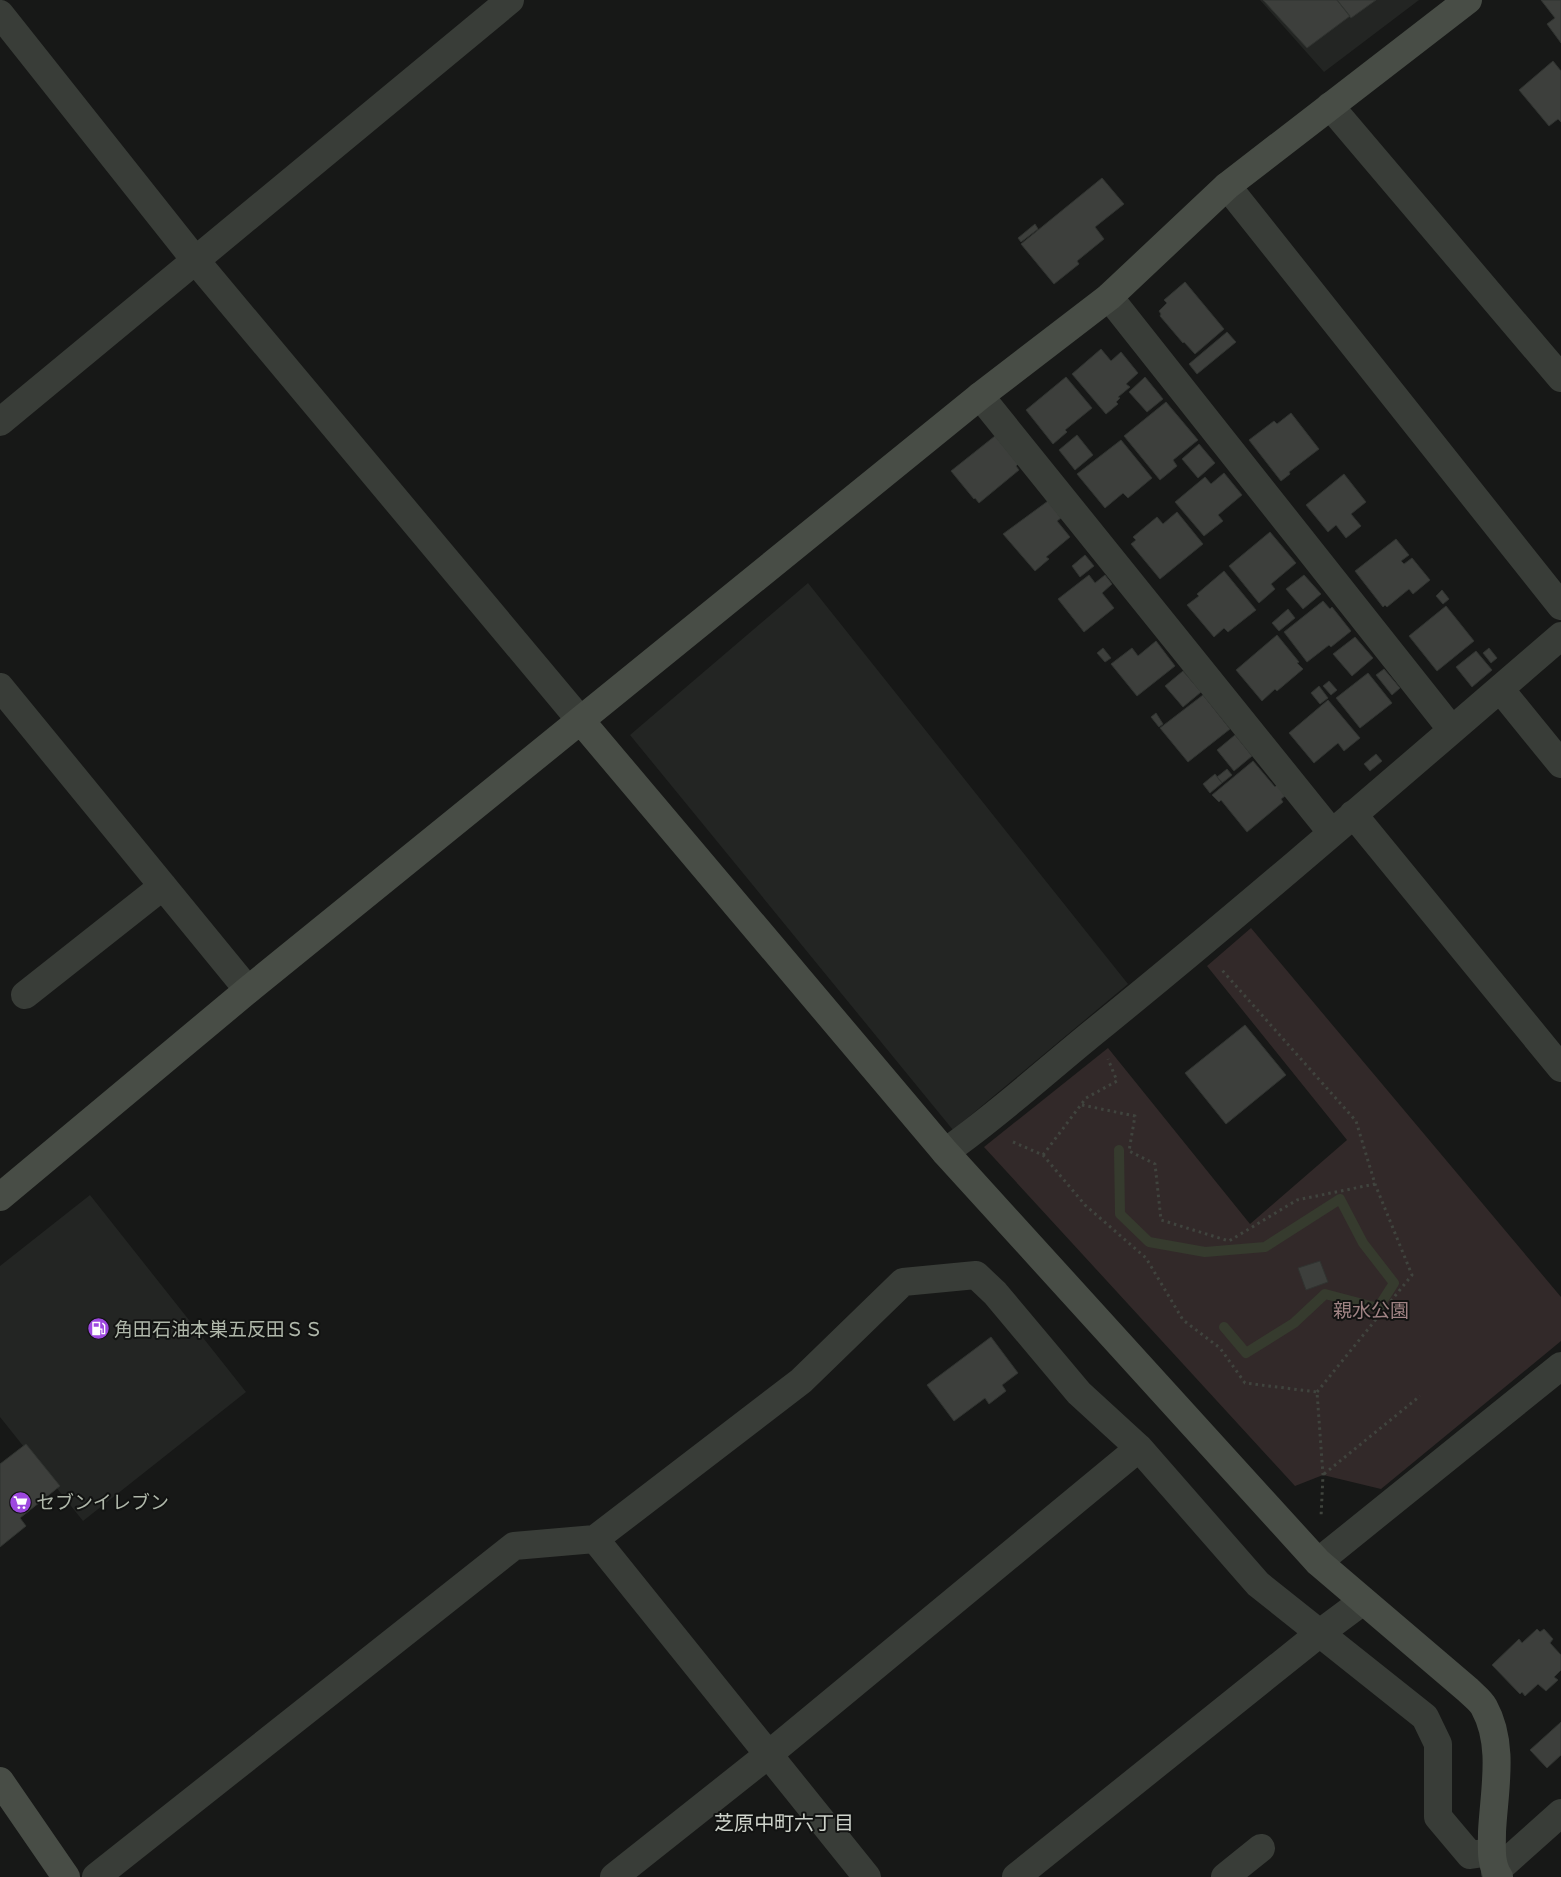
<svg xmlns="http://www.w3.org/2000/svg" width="1561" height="1877" font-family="Figtree,'Noto Sans JP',sans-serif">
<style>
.built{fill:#232523}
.green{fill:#322929}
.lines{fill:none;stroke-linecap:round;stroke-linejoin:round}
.stream{stroke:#363b2e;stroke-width:10}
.building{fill:#3d3f3c;stroke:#313431}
.path{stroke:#40443e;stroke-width:3;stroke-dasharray:2.5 4;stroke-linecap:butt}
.street{stroke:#393d38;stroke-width:28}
.secondary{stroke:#484d46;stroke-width:28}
.labels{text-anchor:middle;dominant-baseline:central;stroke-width:4;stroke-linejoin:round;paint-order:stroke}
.park-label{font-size:19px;fill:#a08384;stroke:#121312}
.poi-label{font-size:19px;fill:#afb7aa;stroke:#121312;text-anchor:start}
.neighbourhood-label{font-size:20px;fill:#ced3cb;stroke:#121312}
</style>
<rect width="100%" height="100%" fill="#171817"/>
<path class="built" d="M 1260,0 L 1419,0 L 1324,72 Z
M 808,583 L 1128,984 L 953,1130 L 630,735 Z
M 90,1195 L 246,1392 L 83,1521 L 0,1417 L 0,1266 Z"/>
<path class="green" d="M 1251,928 L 1561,1297 L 1561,1341 L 1381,1489 L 1323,1475 L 1295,1486 L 984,1147 L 1108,1048 L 1250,1224 L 1347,1140 L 1207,966 Z"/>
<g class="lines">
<path class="stream" d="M 1119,1150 L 1120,1214 L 1149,1242 L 1205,1252 L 1265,1247 L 1340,1199 L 1363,1243 L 1394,1283 L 1378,1308 L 1325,1294 L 1294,1323 L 1246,1353 L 1224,1327"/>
</g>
<path class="building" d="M 1263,0 L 1337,0 L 1350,16 L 1307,48 Z
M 1337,0 L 1376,0 L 1351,18 Z
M 1541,0 L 1561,0 L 1561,43 L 1547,24 L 1555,18 Z
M 1553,61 L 1561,71 L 1561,122 L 1558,119 L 1549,126 L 1519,90 Z
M 1102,178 L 1124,204 L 1095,227 L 1104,239 L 1077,261 L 1079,264 L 1054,284 L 1021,244 Z
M 1035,224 L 1038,229 L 1021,242 L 1018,238 Z
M 1185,282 L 1224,329 L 1195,354 L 1184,342 L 1183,343 L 1160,316 L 1161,314 L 1159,311 L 1167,303 L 1164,300 Z
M 1227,332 L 1236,342 L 1197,374 L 1189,364 Z
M 1101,349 L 1111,361 L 1121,352 L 1138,373 L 1126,384 L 1130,387 L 1118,397 L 1120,398 L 1116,402 L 1118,404 L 1106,414 L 1072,374 Z
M 1066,377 L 1092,408 L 1065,430 L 1067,432 L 1053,444 L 1026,410 Z
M 1145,377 L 1163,399 L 1147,412 L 1129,392 Z
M 1166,402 L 1198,440 L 1173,460 L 1177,466 L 1160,480 L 1124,436 Z
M 1291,413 L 1319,449 L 1289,472 L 1290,474 L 1281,481 L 1249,440 L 1274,421 L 1277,424 Z
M 1077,435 L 1093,455 L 1075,470 L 1059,450 Z
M 995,436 L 1018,464 L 1016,466 L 1019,470 L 979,503 L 975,498 L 974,499 L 951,471 Z
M 1121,440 L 1152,478 L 1128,498 L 1123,493 L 1105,508 L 1077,474 Z
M 1199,444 L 1215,463 L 1198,478 L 1182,459 Z
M 1224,473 L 1242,495 L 1218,515 L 1223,521 L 1204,536 L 1175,502 L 1205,477 L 1211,484 Z
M 1344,474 L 1366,502 L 1351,514 L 1361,526 L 1346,538 L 1336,525 L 1328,532 L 1306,505 Z
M 1048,501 L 1061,518 L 1057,521 L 1070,537 L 1046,557 L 1049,559 L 1035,571 L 1003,534 Z
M 1177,512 L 1203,544 L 1160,579 L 1131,544 L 1136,540 L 1133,537 L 1157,517 L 1163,524 Z
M 1270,532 L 1296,563 L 1271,584 L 1275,589 L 1259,603 L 1229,566 Z
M 1396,539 L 1409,555 L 1401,561 L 1404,564 L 1412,558 L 1430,580 L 1413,594 L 1409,589 L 1387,607 L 1385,605 L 1383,607 L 1355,571 Z
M 1085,555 L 1094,566 L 1080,577 L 1072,566 Z
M 1224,571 L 1256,610 L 1228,632 L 1224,628 L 1214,637 L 1187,605 L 1199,596 L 1197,594 Z
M 1089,575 L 1095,583 L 1105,575 L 1112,584 L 1102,593 L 1114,608 L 1084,632 L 1058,599 Z
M 1304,575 L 1321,594 L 1303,609 L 1286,589 Z
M 1442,590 L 1449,599 L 1443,604 L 1436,596 Z
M 1323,601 L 1330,609 L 1332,607 L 1351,631 L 1331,647 L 1329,645 L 1307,662 L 1284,632 Z
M 1446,606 L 1474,641 L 1437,671 L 1409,636 Z
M 1288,609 L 1295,618 L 1279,631 L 1272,623 Z
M 1277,635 L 1299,662 L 1297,663 L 1303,669 L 1277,691 L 1275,689 L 1262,701 L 1236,670 Z
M 1355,637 L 1373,658 L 1352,676 L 1333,654 Z
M 1156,641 L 1175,666 L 1137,696 L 1111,664 L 1132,648 L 1138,656 Z
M 1103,648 L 1111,658 L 1105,662 L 1097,653 Z
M 1489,648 L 1497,658 L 1491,663 L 1483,653 Z
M 1476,651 L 1492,670 L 1472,687 L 1456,667 Z
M 1384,669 L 1400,688 L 1392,695 L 1376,675 Z
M 1183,671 L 1201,692 L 1183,707 L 1165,686 Z
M 1368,673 L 1392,703 L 1360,728 L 1336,698 Z
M 1329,681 L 1337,690 L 1331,695 L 1323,686 Z
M 1319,686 L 1328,698 L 1320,704 L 1311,693 Z
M 1203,695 L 1230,729 L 1188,762 L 1160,728 Z
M 1328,700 L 1360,738 L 1344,751 L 1338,743 L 1314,763 L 1289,733 Z
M 1156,713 L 1163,724 L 1159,727 L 1151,717 Z
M 1235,735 L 1252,756 L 1234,771 L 1217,750 Z
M 1376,754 L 1382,761 L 1370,771 L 1364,764 Z
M 1253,761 L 1275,787 L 1277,785 L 1285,796 L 1281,799 L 1283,802 L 1247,832 L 1221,800 L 1219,802 L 1212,795 Z
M 1227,769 L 1232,775 L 1222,783 L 1217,777 Z
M 1215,774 L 1222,783 L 1210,793 L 1203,784 Z
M 1245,1025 L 1286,1075 L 1226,1124 L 1185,1073 Z
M 1320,1261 L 1328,1282 L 1306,1290 L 1298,1268 Z
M 991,1337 L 1018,1373 L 1002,1385 L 1006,1391 L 989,1404 L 985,1398 L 954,1421 L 927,1385 Z
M 26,1444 L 60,1486 L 20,1518 L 26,1526 L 0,1547 L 0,1464 Z
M 1537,1629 L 1540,1632 L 1544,1629 L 1553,1639 L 1550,1643 L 1561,1655 L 1561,1670 L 1554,1677 L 1558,1680 L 1546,1691 L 1538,1684 L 1525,1696 L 1522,1692 L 1520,1694 L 1492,1665 L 1519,1639 L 1522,1643 Z
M 1561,1722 L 1561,1755 L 1547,1768 L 1530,1750 Z"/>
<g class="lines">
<path class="path" d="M 1082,1105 L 1135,1116 L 1129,1151 L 1155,1164 L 1161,1220 L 1229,1241 L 1297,1200 L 1375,1184 L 1356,1121 L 1221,969
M 1013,1142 L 1043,1155 L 1085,1205 L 1146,1258 L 1183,1320 L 1220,1348 L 1245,1383 L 1317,1392 L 1323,1475 L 1321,1517
M 1043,1155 L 1086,1098 L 1117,1081 L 1108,1059
M 1317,1392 L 1412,1275 L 1375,1184
M 1324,1474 L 1420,1396"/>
<path class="street" d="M 0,14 L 196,261 L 581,721
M 1330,106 L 1561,378
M 1227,186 L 1561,606
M 1109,297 L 1452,730
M 980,396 L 1332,833
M 0,422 L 510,0
M 0,687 L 248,990
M 1500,689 L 1561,764
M 1353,814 L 1561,1068
M 25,995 L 163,886
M 945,1152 C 1001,1113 1051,1066 1105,1023 C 1260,897 1410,766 1561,636
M 595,1539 L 867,1877
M 1318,1562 L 1561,1366
M 1495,1872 L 1561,1813
M 96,1877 L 514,1546 L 595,1539 L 801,1381 L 903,1282 L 976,1275 L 995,1293 L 1079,1393 L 1139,1448
M 614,1877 L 769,1754 L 1139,1448 L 1258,1584 L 1425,1717 L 1438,1744 L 1438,1817 L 1470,1855 L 1491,1852
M 1016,1877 L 1320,1633 L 1363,1601
M 1225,1877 L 1261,1848"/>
<path class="secondary" d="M 581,721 L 945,1152 L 1318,1562 L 1468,1690 C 1473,1695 1481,1701 1484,1707 C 1505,1745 1494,1791 1492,1832 C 1492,1847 1490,1864 1499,1877
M 0,1197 L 248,990 L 980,396 L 1109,297 L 1227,186 L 1468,0
M 0,1781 L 66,1877"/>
</g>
<defs>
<symbol id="fuel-disc" viewBox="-11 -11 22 22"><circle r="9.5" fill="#9d48df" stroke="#121312"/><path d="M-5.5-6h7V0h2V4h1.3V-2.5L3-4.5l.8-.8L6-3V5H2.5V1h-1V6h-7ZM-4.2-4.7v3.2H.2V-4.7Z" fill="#fff"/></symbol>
<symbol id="supermarket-disc" viewBox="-11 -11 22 22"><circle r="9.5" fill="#9d48df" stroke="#121312"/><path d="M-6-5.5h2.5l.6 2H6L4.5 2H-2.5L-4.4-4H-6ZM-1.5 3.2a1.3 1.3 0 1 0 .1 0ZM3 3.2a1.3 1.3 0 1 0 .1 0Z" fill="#fff"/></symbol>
</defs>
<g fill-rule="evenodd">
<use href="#fuel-disc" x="86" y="1316" width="25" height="25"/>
<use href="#supermarket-disc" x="8" y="1490" width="25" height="25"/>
</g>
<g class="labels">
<g class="park-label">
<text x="1371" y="1310">親水公園</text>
</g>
<g class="poi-label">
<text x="114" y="1329">角田石油本巣五反田ＳＳ</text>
<text x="36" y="1502">セブンイレブン</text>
</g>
<g class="neighbourhood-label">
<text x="784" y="1823">芝原中町六丁目</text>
</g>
</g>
</svg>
